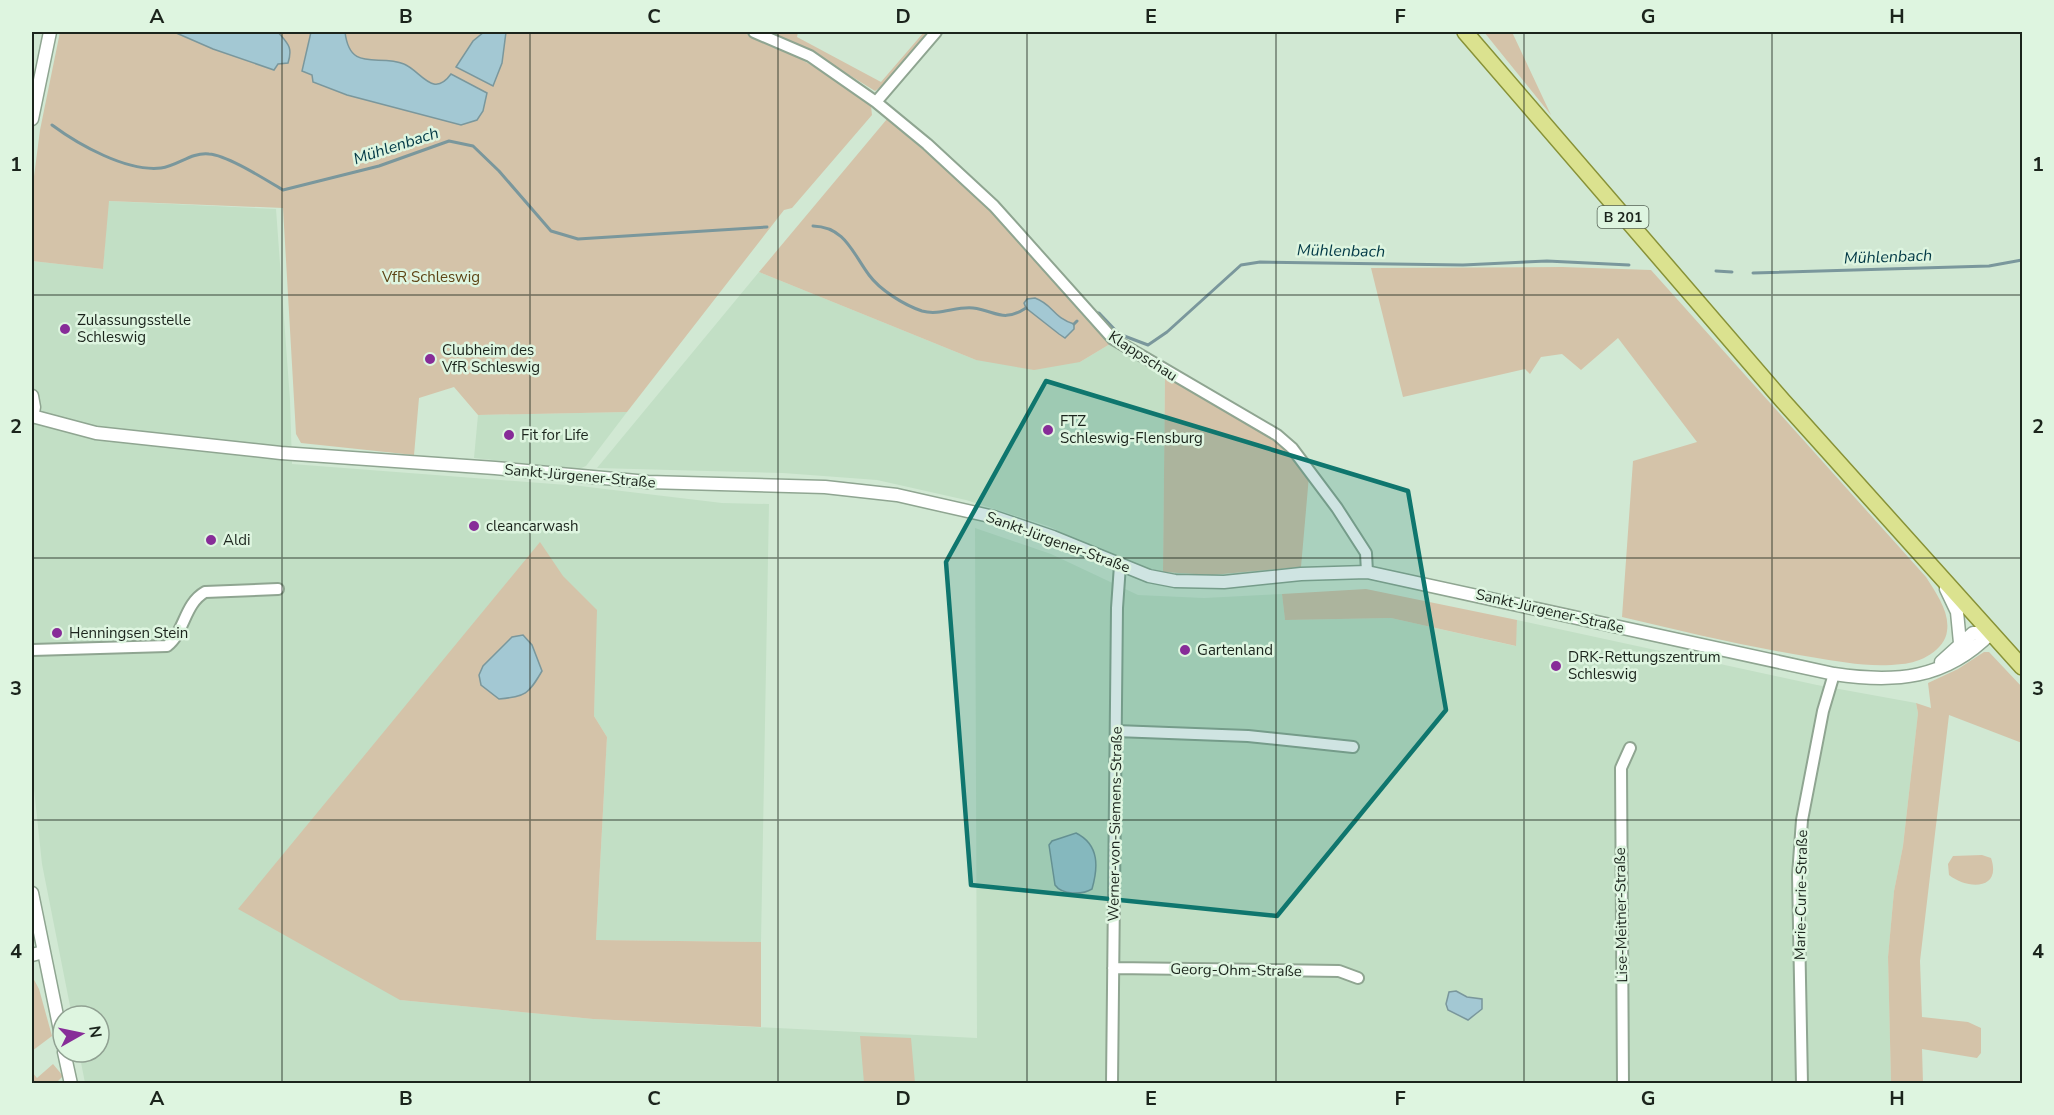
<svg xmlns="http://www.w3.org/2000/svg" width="2054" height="1115" font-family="'Nunito Sans',sans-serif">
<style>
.built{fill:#c2dfc5}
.green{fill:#d4c3a9;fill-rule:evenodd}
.water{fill:#a3c8d3;stroke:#7a979c;stroke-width:1.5}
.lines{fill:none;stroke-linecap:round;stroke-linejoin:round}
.stream{stroke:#7a979c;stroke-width:3}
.minor-casing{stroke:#8fa591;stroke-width:14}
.tertiary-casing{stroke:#8fa591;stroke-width:15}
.primary-casing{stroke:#889237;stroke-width:18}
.minor{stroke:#fff;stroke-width:10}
.tertiary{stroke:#fff;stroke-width:12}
.primary{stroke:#dbe28f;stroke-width:15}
.marked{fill:#0f766e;fill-opacity:0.2;stroke:#0f766e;stroke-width:4.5;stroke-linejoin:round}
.grid{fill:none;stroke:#1b241c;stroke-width:1.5;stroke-opacity:0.55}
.poi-dot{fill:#872c98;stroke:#def5e0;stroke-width:2}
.labels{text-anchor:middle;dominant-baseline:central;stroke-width:5;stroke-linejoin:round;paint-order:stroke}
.shield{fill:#def5e0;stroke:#566357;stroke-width:1.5}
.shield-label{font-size:14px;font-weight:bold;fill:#1b241c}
.park-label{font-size:15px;fill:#5d4314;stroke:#def5e0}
.poi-label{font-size:15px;fill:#1b241c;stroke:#def5e0;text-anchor:start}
.street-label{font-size:15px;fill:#1b241c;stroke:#def5e0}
.water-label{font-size:16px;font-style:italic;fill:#003845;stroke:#def5e0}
.neatline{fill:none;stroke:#1b241c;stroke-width:2}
.grid-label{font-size:20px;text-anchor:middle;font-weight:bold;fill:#1b241c}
</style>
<rect width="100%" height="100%" fill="#d1e8d3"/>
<path class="built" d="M 108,201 L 276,209 L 290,400 L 292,464 L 580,486 L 722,503 L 769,504 L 761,942 L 596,940 L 607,737 L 594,716 L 596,612 L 400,1000 L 593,1019 L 977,1038 L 975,528 L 1051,554 L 1138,595 L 1204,598 L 1282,594 L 1285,620 L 1391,618 L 1515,646 L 1517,620 L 1817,685 L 1916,703 L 1918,713 L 1903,846 L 1894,891 L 1888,957 L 1891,1083 L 85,1083 L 79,1052 L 99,1052 L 99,1016 L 72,1016 L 42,864 L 32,770 L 32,428 L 41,404 L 32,385 L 32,261 L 103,269 Z
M 759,272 L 976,360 L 1080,362 L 1110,344 L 1165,377 L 1163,572 L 1124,562 L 1048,526 L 966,500 L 877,480 L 783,473 L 597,468 Z
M 627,412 L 586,466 L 579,469 L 474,458 L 478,415 Z"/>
<path class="green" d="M 60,32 L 741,32 C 793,51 827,73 871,106 L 872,115 L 792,208 L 784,210 L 627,412 L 478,415 L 454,387 L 419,398 L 414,455 L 301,443 L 296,434 L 283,208 L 109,201 L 103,269 L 32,261 L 32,192 L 40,130 Z
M 767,32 L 798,32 L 797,37 L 881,82 L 924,32 L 930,32 L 889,81 L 875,91 L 812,52 Z
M 1484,32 L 1512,32 L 1551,115 Z
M 887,119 C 922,150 962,179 994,213 C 1034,255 1069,304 1110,344 L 1080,362 L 1034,370 L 976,360 L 759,272 ZM 1035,298 C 1051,303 1055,319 1071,323 L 1059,334 L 1026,308 Z
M 1562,267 L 1651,270 L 1926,577 C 1936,593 1950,612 1947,631 C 1945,650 1920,663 1902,664 C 1871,668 1842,662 1811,657 C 1748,647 1685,632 1622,617 L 1633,461 L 1697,442 L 1618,338 L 1581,370 L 1562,354 L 1541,357 L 1530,374 L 1525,369 L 1403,397 L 1371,268 Z
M 1165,377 L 1273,438 L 1291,453 L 1309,476 L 1301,567 L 1212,575 L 1163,572 Z
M 540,542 L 563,576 L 597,610 L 594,716 L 607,737 L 596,940 L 761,942 L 761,1027 L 593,1019 L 400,1000 L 238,909 Z
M 1366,589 L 1517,620 L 1516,646 L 1391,618 L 1285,620 L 1282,594 Z
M 1984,652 L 1989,652 L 2022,687 L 2022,743 L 1949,715 L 1920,961 L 1922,1017 L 1968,1022 L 1981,1028 L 1981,1053 L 1977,1058 L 1922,1049 L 1923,1083 L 1891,1083 L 1888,957 L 1894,891 L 1903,846 L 1918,713 L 1916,703 L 1931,708 L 1928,683 L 1958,669 Z
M 1982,855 L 1991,858 C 2002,890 1968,890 1949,875 L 1948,864 L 1953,856 Z
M 32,976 L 39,989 L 52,1036 L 32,1051 Z
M 860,1036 L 911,1038 L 915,1083 L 864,1083 Z
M 53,1064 L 63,1076 L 56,1083 L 32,1083 L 32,1072 L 37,1078 Z"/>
<path class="water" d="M 174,32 L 278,32 C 288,44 293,47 288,63 L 278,64 L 274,70 L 213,49 Z
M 311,32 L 345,32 C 350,74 379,53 404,64 C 421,71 433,99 451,74 L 487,93 L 483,111 L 477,120 L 461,125 L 347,95 L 313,82 L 312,75 L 302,71 Z
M 484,32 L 506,32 L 502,63 L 493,86 L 456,67 L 473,41 Z
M 1035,298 C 1054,305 1052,317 1074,324 L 1074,329 L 1065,338 L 1059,334 L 1026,308 L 1024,303 L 1027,299 Z
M 523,635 L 532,645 L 542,671 C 528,695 526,696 499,699 L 481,685 L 479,675 L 483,666 L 512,637 Z
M 1076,833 C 1100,845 1098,868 1092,889 C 1082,895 1062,895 1055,885 L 1049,845 L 1052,841 Z
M 1456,991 L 1467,997 L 1482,999 L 1482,1009 L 1468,1020 L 1448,1010 L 1446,1004 L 1449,992 Z"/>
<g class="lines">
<path class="stream" d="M 52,125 C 79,145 127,172 161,168 C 178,166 191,152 209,154 C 227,155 266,180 283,190 L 379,166 L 449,141 L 473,146 L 499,171 L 551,231 L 578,239 L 767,227
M 813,226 C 845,227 852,252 869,275 C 880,290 904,305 922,311 C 940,316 956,306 973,308 C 996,311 1003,323 1026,308
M 1716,271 L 1732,272
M 1753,273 L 1989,266 L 2022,260
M 1095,313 L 1099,313 L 1119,334 L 1148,345 L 1167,332 L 1241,265 L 1260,262 L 1463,265 L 1547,261 L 1629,265
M 1074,324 L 1077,321"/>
<defs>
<path id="minor" d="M 754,32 L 810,56 L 876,102 L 927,144 L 994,206 L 1113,339 L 1277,435 L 1292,448 L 1337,508 L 1366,553 L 1367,572
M 876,102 L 936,32
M 32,650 L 167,646 C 185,632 184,604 205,592 L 278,589
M 1116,731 L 1248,736 L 1353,747
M 1113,968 L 1339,971 L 1358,978
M 1112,1084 L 1117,608 L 1120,565
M 1623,1084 L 1621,768 L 1630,748
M 1802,1084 L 1798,875 L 1802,820 L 1823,711 L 1834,674"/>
<path id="tertiary" d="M 32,119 L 50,32
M 32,396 L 34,407 L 32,417
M 32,416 L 96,433 L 281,453 L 495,468 L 648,482 L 825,487 L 897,495 L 994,517 L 1053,537 L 1149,576 L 1175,581 L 1224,582 L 1301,574 L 1367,572 L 1834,674 C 1894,683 1945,680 1991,633
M 1946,589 L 1957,612 L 1960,643
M 1941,662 L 1973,633 L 1991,633
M 32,893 L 63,1045
M 32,955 L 43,952
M 64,1052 L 71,1084"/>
<path id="primary" d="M 1465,32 L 1783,401 L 2022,667"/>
</defs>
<use href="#minor" class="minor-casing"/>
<use href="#tertiary" class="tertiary-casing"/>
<use href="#primary" class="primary-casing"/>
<use href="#minor" class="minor"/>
<use href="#tertiary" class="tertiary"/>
<use href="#primary" class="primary"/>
</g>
<path class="marked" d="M 1046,381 L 1408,491 L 1446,710 L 1277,916 L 971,885 L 946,562 Z"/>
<path class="grid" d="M 282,32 L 282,1084M 530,32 L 530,1084M 778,32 L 778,1084M 1027,32 L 1027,1084M 1276,32 L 1276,1084M 1524,32 L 1524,1084M 1772,32 L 1772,1084M 32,295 L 2022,295M 32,558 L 2022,558M 32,820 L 2022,820"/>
<g class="poi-dot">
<circle cx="65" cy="329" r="6"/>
<circle cx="430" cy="359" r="6"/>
<circle cx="1048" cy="430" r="6"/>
<circle cx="509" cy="435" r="6"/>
<circle cx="474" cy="526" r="6"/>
<circle cx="211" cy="540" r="6"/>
<circle cx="57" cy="633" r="6"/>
<circle cx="1185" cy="650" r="6"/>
<circle cx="1556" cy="666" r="6"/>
</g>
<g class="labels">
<rect class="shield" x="1597.5" y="206" width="51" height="22" rx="4.5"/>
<g class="shield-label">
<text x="1623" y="217">B 201</text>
</g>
<g class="park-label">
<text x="431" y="277">VfR Schleswig</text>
</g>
<g class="poi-label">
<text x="77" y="320">Zulassungsstelle<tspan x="77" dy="17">Schleswig</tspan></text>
<text x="442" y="350">Clubheim des<tspan x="442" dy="17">VfR Schleswig</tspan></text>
<text x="1060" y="421">FTZ<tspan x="1060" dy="17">Schleswig-Flensburg</tspan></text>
<text x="521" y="435">Fit for Life</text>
<text x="486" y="526">cleancarwash</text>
<text x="223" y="540">Aldi</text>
<text x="69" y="633">Henningsen Stein</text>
<text x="1197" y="650">Gartenland</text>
<text x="1568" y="657">DRK-Rettungszentrum<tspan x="1568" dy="17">Schleswig</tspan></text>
</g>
<g class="street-label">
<text transform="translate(1143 356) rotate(33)">Klappschau</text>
<text transform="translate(580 476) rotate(5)">Sankt-Jürgener-Straße</text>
<text transform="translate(1058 542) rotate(20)">Sankt-Jürgener-Straße</text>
<text transform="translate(1550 611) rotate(13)">Sankt-Jürgener-Straße</text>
<text transform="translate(1115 824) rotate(-89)">Werner-von-Siemens-Straße</text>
<text transform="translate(1801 895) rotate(-89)">Marie-Curie-Straße</text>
<text transform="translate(1621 915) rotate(-91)">Lise-Meitner-Straße</text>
<text transform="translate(1236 970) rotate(1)">Georg-Ohm-Straße</text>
</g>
<g class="water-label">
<text transform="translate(396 146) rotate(-18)">Mühlenbach</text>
<text transform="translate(1341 251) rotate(1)">Mühlenbach</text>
<text transform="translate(1888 257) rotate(-2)">Mühlenbach</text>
</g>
</g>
<rect width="2054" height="1115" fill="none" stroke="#def5e0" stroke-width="66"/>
<g transform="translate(81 1034) rotate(81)"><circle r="28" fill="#def5e0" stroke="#90a192" stroke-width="1.5"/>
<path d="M0-4.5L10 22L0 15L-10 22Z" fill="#872c98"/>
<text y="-9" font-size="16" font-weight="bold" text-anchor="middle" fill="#1b241c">N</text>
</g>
<rect x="33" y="33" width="1988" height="1049" class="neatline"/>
<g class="grid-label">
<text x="157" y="23">A</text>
<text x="406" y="23">B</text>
<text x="654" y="23">C</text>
<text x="903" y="23">D</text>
<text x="1151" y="23">E</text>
<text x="1400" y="23">F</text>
<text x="1648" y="23">G</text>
<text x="1897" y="23">H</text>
<text x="16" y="171">1</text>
<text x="2038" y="171">1</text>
<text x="16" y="433">2</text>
<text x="2038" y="433">2</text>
<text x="16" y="695">3</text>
<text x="2038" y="695">3</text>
<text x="16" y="958">4</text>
<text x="2038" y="958">4</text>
<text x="157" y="1105">A</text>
<text x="406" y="1105">B</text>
<text x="654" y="1105">C</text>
<text x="903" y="1105">D</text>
<text x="1151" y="1105">E</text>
<text x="1400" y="1105">F</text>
<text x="1648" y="1105">G</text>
<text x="1897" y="1105">H</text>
</g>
</svg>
